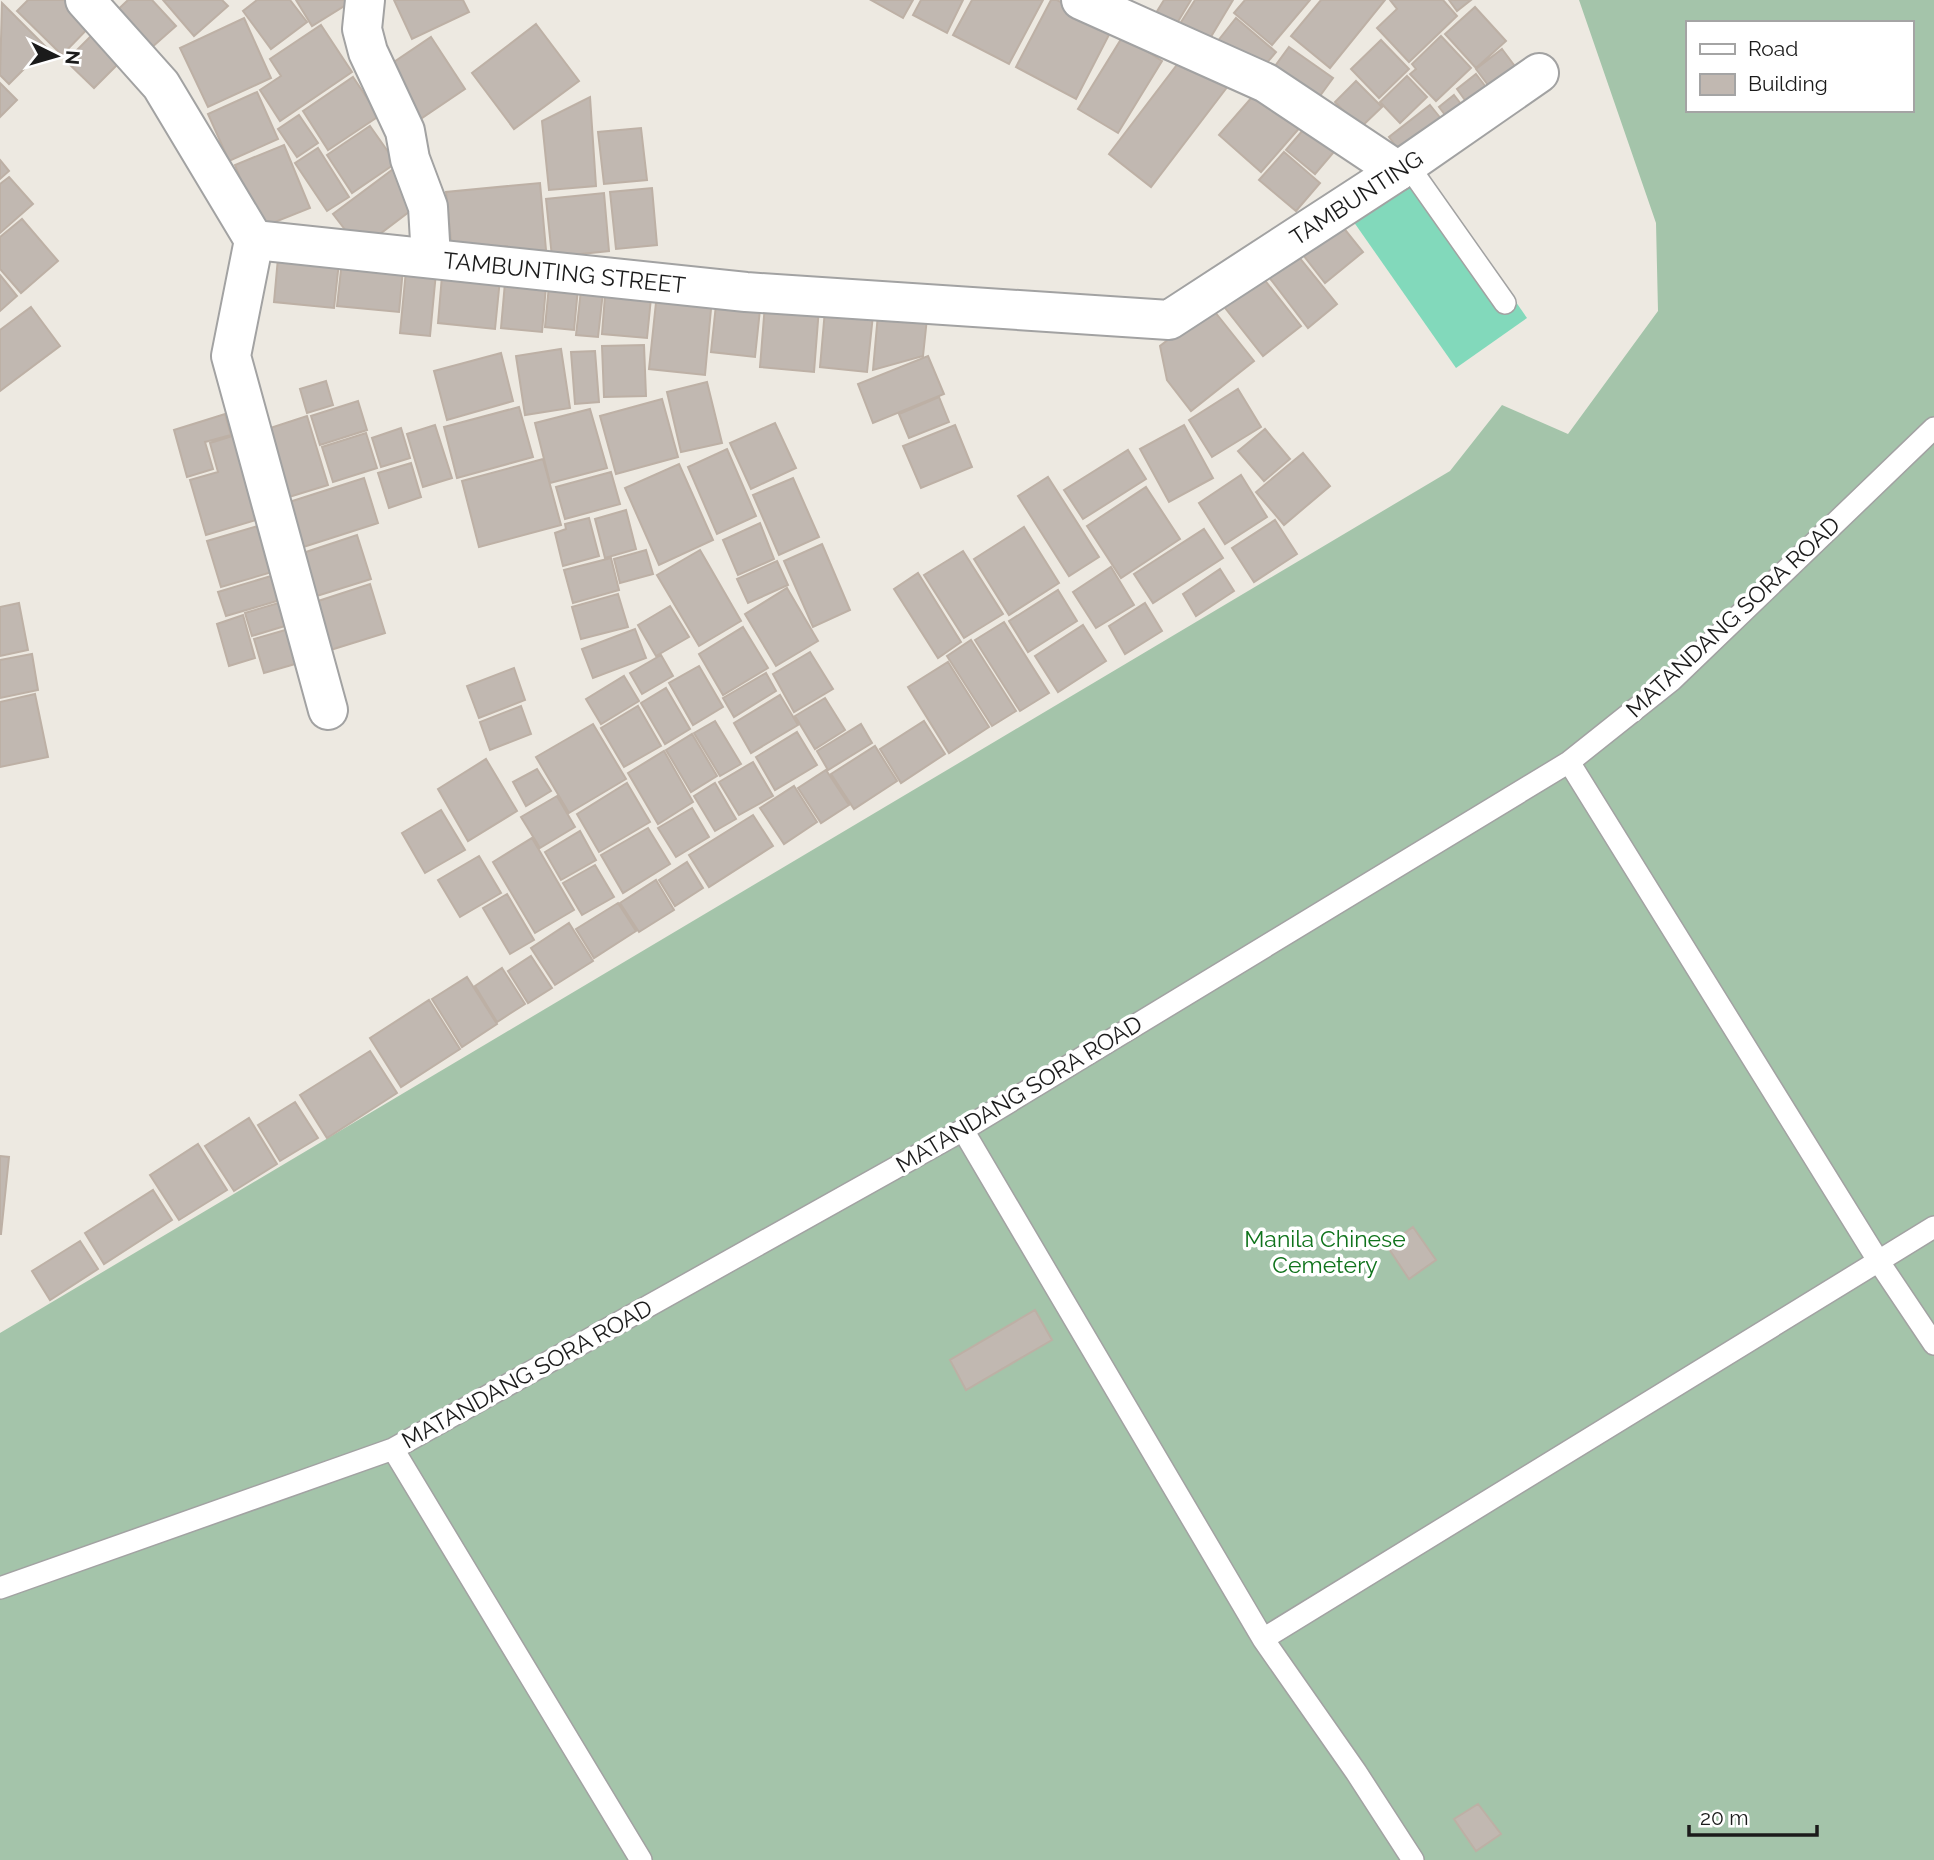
<svg xmlns="http://www.w3.org/2000/svg" width="1934" height="1860" font-family="Raleway,sans-serif">
	<style>
		.cemetery { fill: #a4c4aa; fill-rule: evenodd }
		.pitch { fill: #82d9bb }
		.building { fill: #c1b8b1; stroke: #bdb0a5; stroke-width: 2 }
		.lines { fill: none; stroke-linecap: round; stroke-linejoin: round }
		.lane-casing { stroke: #a2a2a2; stroke-width: 24 }
		.street-casing { stroke: #a2a2a2; stroke-width: 42 }
		.lane { stroke: #fff; stroke-width: 21 }
		.street { stroke: #fff; stroke-width: 38 }
		.labels { text-anchor: middle; stroke-width: 7; stroke-linejoin: round; paint-order: stroke }
		.street-label { font-size: 23px; fill: #1b1b1b; stroke: #fff }
		.park-label { font-size: 23px; fill: #10731c; stroke: #fff }
	</style>
	<rect width="100%" height="100%" fill="#ede9e1"/>
	<path class="cemetery" d="M1579 0H1934V1860H0V1333L1450 471 1502 405 1568 434 1658 311 1656 223ZM1687 23H1911V110H1687Z"/>
	<path class="pitch" d="M1422 167 1527 318 1456 368 1351 218Z"/>
	<path class="building" d="M28 0H82L99 17 62 55 17 11Z
		M128 0H152L176 26 142 56 109 18Z
		M163 0H222L228 6 194 36Z
		M257 0H290L307 22 271 49 243 11Z
		M296 0H354L312 26Z
		M394 0H463L469 12 412 39Z
		M871 0H913L903 18Z
		M921 0H963L947 33 913 15Z
		M972 0H1043L1009 64 953 35Z
		M1051 0H1057L1112 29 1076 99 1016 67Z
		M1164 0H1191L1176 25 1156 13Z
		M1195 0H1233L1206 45 1178 27Z
		M1245 0H1310L1272 45 1234 13Z
		M1321 0H1385L1330 68 1291 36Z
		M1443 0 1457 16 1409 62 1377 28 1397 9 1390 0Z
		M1449 0H1471L1457 11Z
		M2 3 46 47 9 84 0 75Z
		M1475 7 1506 41 1476 68 1445 34Z
		M244 18 271 78 208 107 180 48Z
		M1236 18 1276 52 1256 76 1217 42Z
		M536 24 579 81 514 129 472 73Z
		M102 25 129 53 94 88 66 61Z
		M321 25 352 72 280 121 260 90 281 76 270 59Z
		M1123 36 1162 61 1118 133 1078 109Z
		M1441 36 1471 68 1436 101 1410 74 1416 69 1412 64Z
		M431 37 465 89 419 120 385 68Z
		M1381 40 1409 69 1379 98 1351 69Z
		M1289 47 1333 78 1314 104 1270 73Z
		M1502 49 1523 77 1497 97 1476 69Z
		M1186 53 1228 86 1151 187 1109 154Z
		M1476 74 1495 99 1475 114 1457 89Z
		M1407 76 1427 97 1400 123 1380 102Z
		M353 77 379 116 328 150 303 111Z
		M1356 81 1382 107 1360 128 1335 102Z
		M0 83 17 100 0 117Z
		M1260 88 1302 125 1261 172 1219 135Z
		M257 92 278 139 229 161 208 114Z
		M1454 95 1471 117 1455 128 1439 107Z
		M590 97 596 186 549 190 542 121Z
		M1430 105 1446 125 1404 157 1389 137Z
		M299 115 318 143 297 157 278 129Z
		M1309 123 1338 147 1315 174 1286 150Z
		M370 126 396 163 352 193 327 155Z
		M641 128 647 180 604 184 598 132Z
		M284 145 310 208 260 228 235 165Z
		M318 148 349 197 327 211 295 163Z
		M1284 152 1320 183 1296 211 1259 180Z
		M0 160 9 171 0 179Z
		M396 167 422 202 360 249 333 214Z
		M9 177 33 204 0 233V184Z
		M540 183 546 250 508 253 507 246 452 251 446 192Z
		M652 188 657 245 616 249 610 192Z
		M604 193 609 251 552 257 546 199Z
		M22 219 58 261 21 293 0 269V237Z
		M1338 221 1363 252 1325 283 1300 251Z
		M1290 246 1337 304 1308 328 1262 268Z
		M279 247 340 253 334 308 274 302Z
		M343 252 404 258 399 312 337 306Z
		M407 260 437 262 430 336 400 333Z
		M443 264 501 269 495 329 438 323Z
		M1256 269 1301 326 1263 356 1218 299Z
		M506 271 547 275 542 332 501 328Z
		M0 275 17 296 0 311Z
		M550 275 579 278 574 330 545 327Z
		M582 281 604 283 598 337 576 335Z
		M606 283 652 288 647 338 602 334Z
		M657 293 712 298 705 375 649 369Z
		M717 295 761 300 755 357 711 352Z
		M765 304 819 308 814 372 760 367Z
		M31 307 60 346 0 391V330Z
		M1211 307 1254 361 1191 411 1167 380 1160 346Z
		M825 310 873 315 867 372 820 367Z
		M878 314 927 318 923 356 873 370Z
		M644 345 646 396 604 397 602 346Z
		M561 349 570 408 525 415 516 356Z
		M595 351 599 402 575 404 571 352Z
		M501 353 513 401 447 420 434 371Z
		M928 356 944 394 873 423 858 384Z
		M326 381 333 405 307 413 300 389Z
		M707 382 722 443 681 452 667 392Z
		M1238 389 1261 427 1212 457 1189 420Z
		M939 397 949 422 909 438 899 414Z
		M662 399 678 457 616 474 600 416Z
		M358 401 367 430 320 445 311 416Z
		M519 407 533 457 457 478 444 427Z
		M590 409 607 468 550 483 535 423Z
		M225 414 231 435 205 442 213 469 187 477 174 430Z
		M307 416 328 485 276 501 255 433Z
		M775 423 796 468 751 489 730 443Z
		M435 425 452 478 423 487 407 434Z
		M955 425 972 467 921 488 903 446Z
		M1184 425 1213 478 1169 502 1140 449Z
		M401 428 410 458 381 467 372 438Z
		M1265 429 1290 459 1264 481 1238 451Z
		M245 432 269 516 206 535 190 480 218 472 210 443Z
		M366 433 377 468 333 482 322 447Z
		M727 449 756 516 717 534 688 467Z
		M1128 450 1146 479 1083 519 1064 490Z
		M1303 453 1330 486 1284 525 1256 492Z
		M543 459 561 525 479 547 462 481Z
		M411 463 421 497 389 508 378 473Z
		M679 464 713 540 659 565 625 488Z
		M611 472 620 504 565 519 556 487Z
		M1241 475 1267 517 1225 544 1199 503Z
		M1048 477 1099 557 1069 576 1018 496Z
		M364 478 378 523 291 551 277 506Z
		M793 478 819 537 779 555 753 495Z
		M1146 487 1180 539 1121 578 1087 526Z
		M626 510 636 549 605 558 595 519Z
		M589 518 599 556 563 566 555 533 566 529 565 524Z
		M1275 520 1297 554 1254 582 1232 548Z
		M268 523 282 569 221 587 207 541Z
		M760 523 774 559 738 575 723 540Z
		M1024 527 1059 583 1009 615 974 559Z
		M1204 529 1223 558 1153 603 1134 574Z
		M357 535 371 579 304 600 291 557Z
		M822 544 850 610 813 627 784 561Z
		M646 550 653 574 620 583 614 559Z
		M700 550 741 621 699 646 657 575Z
		M963 551 1003 614 964 638 924 575Z
		M611 558 619 590 573 603 564 570Z
		M777 561 788 585 748 603 737 579Z
		M1111 567 1134 605 1096 628 1073 592Z
		M1220 569 1234 591 1196 616 1183 594Z
		M281 573 287 598 226 616 218 592Z
		M918 573 961 642 938 658 894 589Z
		M370 584 385 633 321 653 306 605Z
		M787 588 818 641 776 666 745 614Z
		M1058 590 1077 621 1028 652 1009 621Z
		M618 594 628 627 581 639 572 607Z
		M292 599 298 622 252 636 245 613Z
		M19 603 28 650 0 656V607Z
		M1145 603 1162 631 1125 654 1109 626Z
		M670 606 689 637 656 656 638 625Z
		M243 615 255 658 229 666 217 624Z
		M1004 622 1049 693 1020 711 975 640Z
		M1083 625 1106 661 1058 692 1035 656Z
		M299 626 309 660 264 673 254 639Z
		M743 627 768 668 723 695 699 654Z
		M635 629 646 658 593 678 582 649Z
		M971 640 1016 711 992 726 947 656Z
		M810 652 833 689 794 712 773 674Z
		M32 654 38 690 0 698V660Z
		M661 655 673 676 642 694 630 673Z
		M948 662 989 727 949 753 908 687Z
		M699 666 723 707 693 725 669 683Z
		M514 668 525 700 479 718 467 686Z
		M766 673 776 691 734 717 723 698Z
		M624 676 639 701 601 724 586 699Z
		M666 688 690 729 665 744 641 703Z
		M35 694 48 757 0 767V702Z
		M780 695 798 725 751 753 734 723Z
		M825 698 845 730 815 749 795 716Z
		M521 706 531 734 490 750 480 722Z
		M638 706 661 746 624 767 601 728Z
		M715 721 741 764 720 776 694 733Z
		M924 721 945 754 901 783 880 749Z
		M593 724 626 779 569 813 536 757Z
		M861 724 872 743 828 770 817 751Z
		M797 732 817 765 775 790 756 757Z
		M692 734 717 776 691 792 666 750Z
		M875 746 897 781 854 809 831 774Z
		M664 751 693 802 658 824 628 773Z
		M486 759 517 811 468 841 438 789Z
		M753 762 773 796 739 815 719 782Z
		M537 769 551 791 526 806 513 782Z
		M826 770 849 805 821 823 798 788Z
		M627 783 650 822 599 852 577 814Z
		M715 783 736 819 715 831 694 796Z
		M794 786 817 822 784 844 760 808Z
		M557 796 575 827 540 848 521 817Z
		M692 808 709 837 676 857 658 828Z
		M441 810 465 850 425 873 402 833Z
		M753 815 773 846 709 887 689 855Z
		M648 828 670 864 623 893 601 855Z
		M580 831 596 860 561 880 545 852Z
		M532 838 574 910 535 933 493 862Z
		M479 856 501 893 460 917 438 880Z
		M687 862 703 888 675 906 659 880Z
		M595 865 614 897 582 915 563 883Z
		M656 880 674 910 639 932 620 903Z
		M507 894 534 940 510 954 483 908Z
		M618 903 636 931 594 958 576 929Z
		M569 923 593 961 555 985 531 948Z
		M531 956 552 988 528 1003 508 971Z
		M502 968 525 1004 497 1022 475 986Z
		M467 977 497 1024 462 1047 432 999Z
		M429 1000 460 1049 401 1087 370 1038Z
		M370 1051 397 1093 327 1138 300 1095Z
		M295 1102 318 1138 280 1161 258 1125Z
		M249 1118 277 1164 234 1191 205 1146Z
		M198 1144 227 1190 179 1220 150 1175Z
		M0 1156 9 1157 1 1234H0Z
		M153 1190 172 1220 104 1264 85 1233Z
		M1413 1227 1436 1260 1409 1279 1387 1246Z
		M80 1241 98 1269 50 1300 32 1271Z
		M1035 1310 1052 1340 966 1390 950 1360Z
		M1478 1804 1501 1834 1476 1851 1454 1819Z"/>
	<g class="lines">
		<defs>
			<path id="lane" d="M1407 164 1505 303
				M1569 762 1879 1262 1934 1344
				M963 1130 1263 1639 1356 1772 1413 1860
				M393 1449 641 1860
				M0 1588 393 1449 963 1130 1569 762 1672 680 1934 428
				M1263 1639 1934 1227"/>
			<g id="street">
				<path id="s1" d="M85 0 161 85 254 240 746 292 1169 320 1398 171 1539 73"/>
				<path d="M365 0 362 29 368 52 405 131 410 159 428 207 431 258"/>
				<path d="M1081 0 1266 83 1398 171"/>
				<path d="M254 240 231 356 328 710"/>
			</g>
		</defs>
		<use href="#lane" class="lane-casing"/>
		<use href="#street" class="street-casing"/>
		<use href="#lane" class="lane"/>
		<use href="#street" class="street"/>
	</g>
	<g class="labels">
		<g class="street-label">
			<text dy="8" stroke="none"><textPath href="#s1" startOffset="1437">TAMBUNTING</textPath></text>
			<text dy="8" stroke="none"><textPath href="#s1" startOffset="607">TAMBUNTING STREET</textPath></text>
			<text transform="translate(1733 617) rotate(-43)" y="8">MATANDANG SORA ROAD</text>
			<text transform="translate(1019 1094) rotate(-31)" y="8">MATANDANG SORA ROAD</text>
			<text transform="translate(527 1374) rotate(-29)" y="8">MATANDANG SORA ROAD</text>
		</g>
		<g class="park-label">
			<text x="1325" y="1247">Manila Chinese<tspan x="1325" dy="26">Cemetery</tspan></text>
		</g>
	</g>
	<rect x="1686" y="21" width="228" height="91" fill="#ffffff" stroke="#a4a4a4" stroke-width="2"/>
	<rect x="1700" y="44" width="35" height="10" fill="#ffffff" stroke="#a4a4a4" stroke-width="2"/>
	<text x="1748" y="56" font-size="21" fill="#1b1b1b">Road</text>
	<rect x="1700" y="74" width="35" height="21" fill="#c1b8b1" stroke="#a4a4a4" stroke-width="2"/>
	<text x="1748" y="91" font-size="21" fill="#1b1b1b">Building</text>
	<g transform="translate(56 56) rotate(95)" stroke="#ffffff" stroke-width="5" paint-order="stroke">
	<path d="M0-5L12 26L0 18L-12 26Z" fill="#1b1b1b"/>
	<text y="-10" font-size="19" font-weight="bold" text-anchor="middle" fill="#1b1b1b">N</text>
	</g>
	<path d="M1689 1825v10h128v-10" fill="none" stroke="#1b1b1b" stroke-width="3.5"/>
	<text x="1700" y="1825" font-size="21" fill="#1b1b1b" stroke="#ffffff" stroke-width="5" paint-order="stroke">20 m</text>
</svg>
